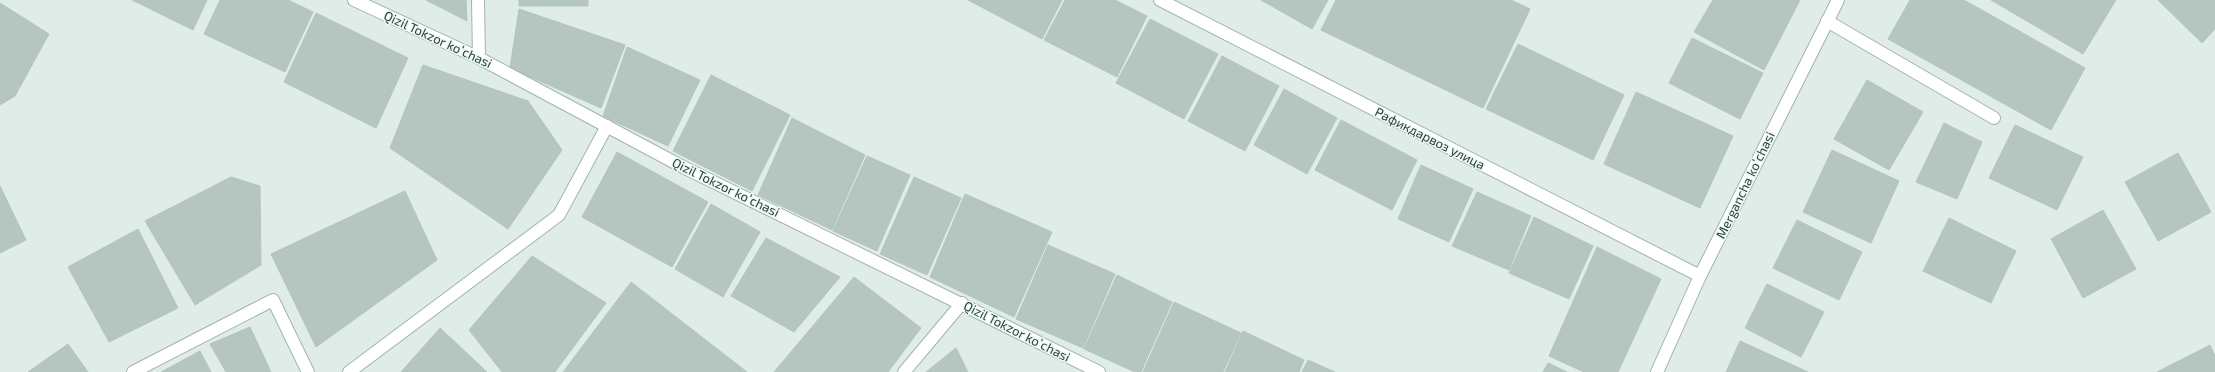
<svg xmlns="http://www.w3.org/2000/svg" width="2215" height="372" font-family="'Exo 2',sans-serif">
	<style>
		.building { fill: #b5c6c1; stroke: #b2c5c0 }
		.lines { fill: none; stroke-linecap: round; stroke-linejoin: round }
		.service-casing { stroke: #a2b4b0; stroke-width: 14 }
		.minor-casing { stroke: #a2b4b0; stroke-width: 14 }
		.service { stroke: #fff; stroke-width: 12 }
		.minor { stroke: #fff; stroke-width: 12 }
		.labels { text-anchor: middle; stroke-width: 3; stroke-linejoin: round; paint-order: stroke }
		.street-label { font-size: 13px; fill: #1f3d39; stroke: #f0f8f5 }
	</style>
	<rect width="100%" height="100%" fill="#dfece8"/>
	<path class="building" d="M132 0H207L193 30Z
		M220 0H288L313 12 285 72 204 34Z
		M426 0H466L467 21Z
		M519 0H588V6H519Z
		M968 0H1062L1042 39Z
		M1065 0H1115L1147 16 1117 77 1044 40Z
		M1261 0H1328L1312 29Z
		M1336 0H1511L1530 9 1483 108 1321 30Z
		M1713 0H1800L1764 70 1694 32Z
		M1910 0H1964L2085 68 2051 130 1888 39Z
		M1991 0H2116L2083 54Z
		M2158 0H2215V29L2202 43Z
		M0 3 49 34 15 96 0 105Z
		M519 9 625 45 601 108 510 68Z
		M316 13 408 58 376 128 284 82Z
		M1150 19 1218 54 1184 119 1116 83Z
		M1692 38 1763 73 1740 119 1669 83Z
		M1518 44 1624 95 1593 160 1486 109Z
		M627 47 700 80 668 146 603 116Z
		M1222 56 1279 86 1245 151 1188 121Z
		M423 65 528 101 562 150 508 229 390 148Z
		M711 75 790 115 752 191 673 151Z
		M1867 80 1923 112 1889 170 1834 139Z
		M1284 89 1337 118 1307 174 1254 145Z
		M1636 92 1733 136 1700 208 1604 164Z
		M792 118 865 155 832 230 758 195Z
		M1341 120 1417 160 1392 210 1315 170Z
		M1944 123 1982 142 1957 199 1916 182Z
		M2015 125 2083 157 2057 210 1989 178Z
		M1832 150 1899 181 1871 243 1803 212Z
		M617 152 708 202 672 267 582 217Z
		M2178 153 2211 212 2158 241 2125 182Z
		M867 156 910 175 877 251 833 231Z
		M1421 165 1473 189 1449 242 1398 219Z
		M231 177 260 186 261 265 195 305 145 221Z
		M914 177 961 198 927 275 880 254Z
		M0 186 26 240 0 253Z
		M405 191 437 260 316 347 271 254Z
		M1477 192 1531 216 1509 270 1452 246Z
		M965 194 1052 232 1014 317 930 277Z
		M711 204 760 232 723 297 675 269Z
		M2103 210 2136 269 2083 298 2051 239Z
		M1534 217 1593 246 1569 299 1509 273Z
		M1949 218 2016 251 1991 303 1923 271Z
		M1797 220 1862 252 1839 300 1773 268Z
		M138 229 178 308 109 342 68 267Z
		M766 238 840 277 794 332 731 296Z
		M1048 245 1115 274 1083 348 1016 319Z
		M1597 247 1661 279 1618 372H1584L1549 356Z
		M532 256 606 303 555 372H502L469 330Z
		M1117 275 1172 302 1141 372H1135L1084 349Z
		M854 277 921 328 888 372H774Z
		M631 282 747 372H563Z
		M1767 284 1824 312 1801 357 1745 328Z
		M1174 302 1241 333 1223 372H1143Z
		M250 327 271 372H226L210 344Z
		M440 328 487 372H401Z
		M1243 331 1304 360 1299 372H1225Z
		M1740 341 1808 372H1726Z
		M68 344 88 372H28Z
		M2210 345 2215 356V372H2157Z
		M956 348 968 372H926Z
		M200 351 211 372H161Z
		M1308 360 1335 372H1302Z
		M1548 363 1567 372H1543Z"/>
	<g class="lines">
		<defs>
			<path id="service" d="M1827 21 1994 118
				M133 372 273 300 308 372
				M349 372 559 215 607 126"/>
			<path id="minor" d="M354 0 479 58 683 167 1099 372
				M478 0 479 58
				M1160 0 1700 276
				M904 372 962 303
				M1657 372 1700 276 1838 0"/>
		</defs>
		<use href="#service" class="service-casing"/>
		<use href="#minor" class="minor-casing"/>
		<use href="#service" class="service"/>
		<use href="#minor" class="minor"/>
	</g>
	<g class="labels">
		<g class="street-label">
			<text transform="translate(438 39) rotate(25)" y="5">Qizil Tokzor koʻchasi</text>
			<text transform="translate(1430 138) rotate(27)" y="5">Рафикдарвоз улица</text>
			<text transform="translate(1745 185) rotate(-64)" y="5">Mergancha koʻchasi</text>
			<text transform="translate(726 187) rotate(26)" y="5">Qizil Tokzor koʻchasi</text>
			<text transform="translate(1017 331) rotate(27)" y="5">Qizil Tokzor koʻchasi</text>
		</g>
	</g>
</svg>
